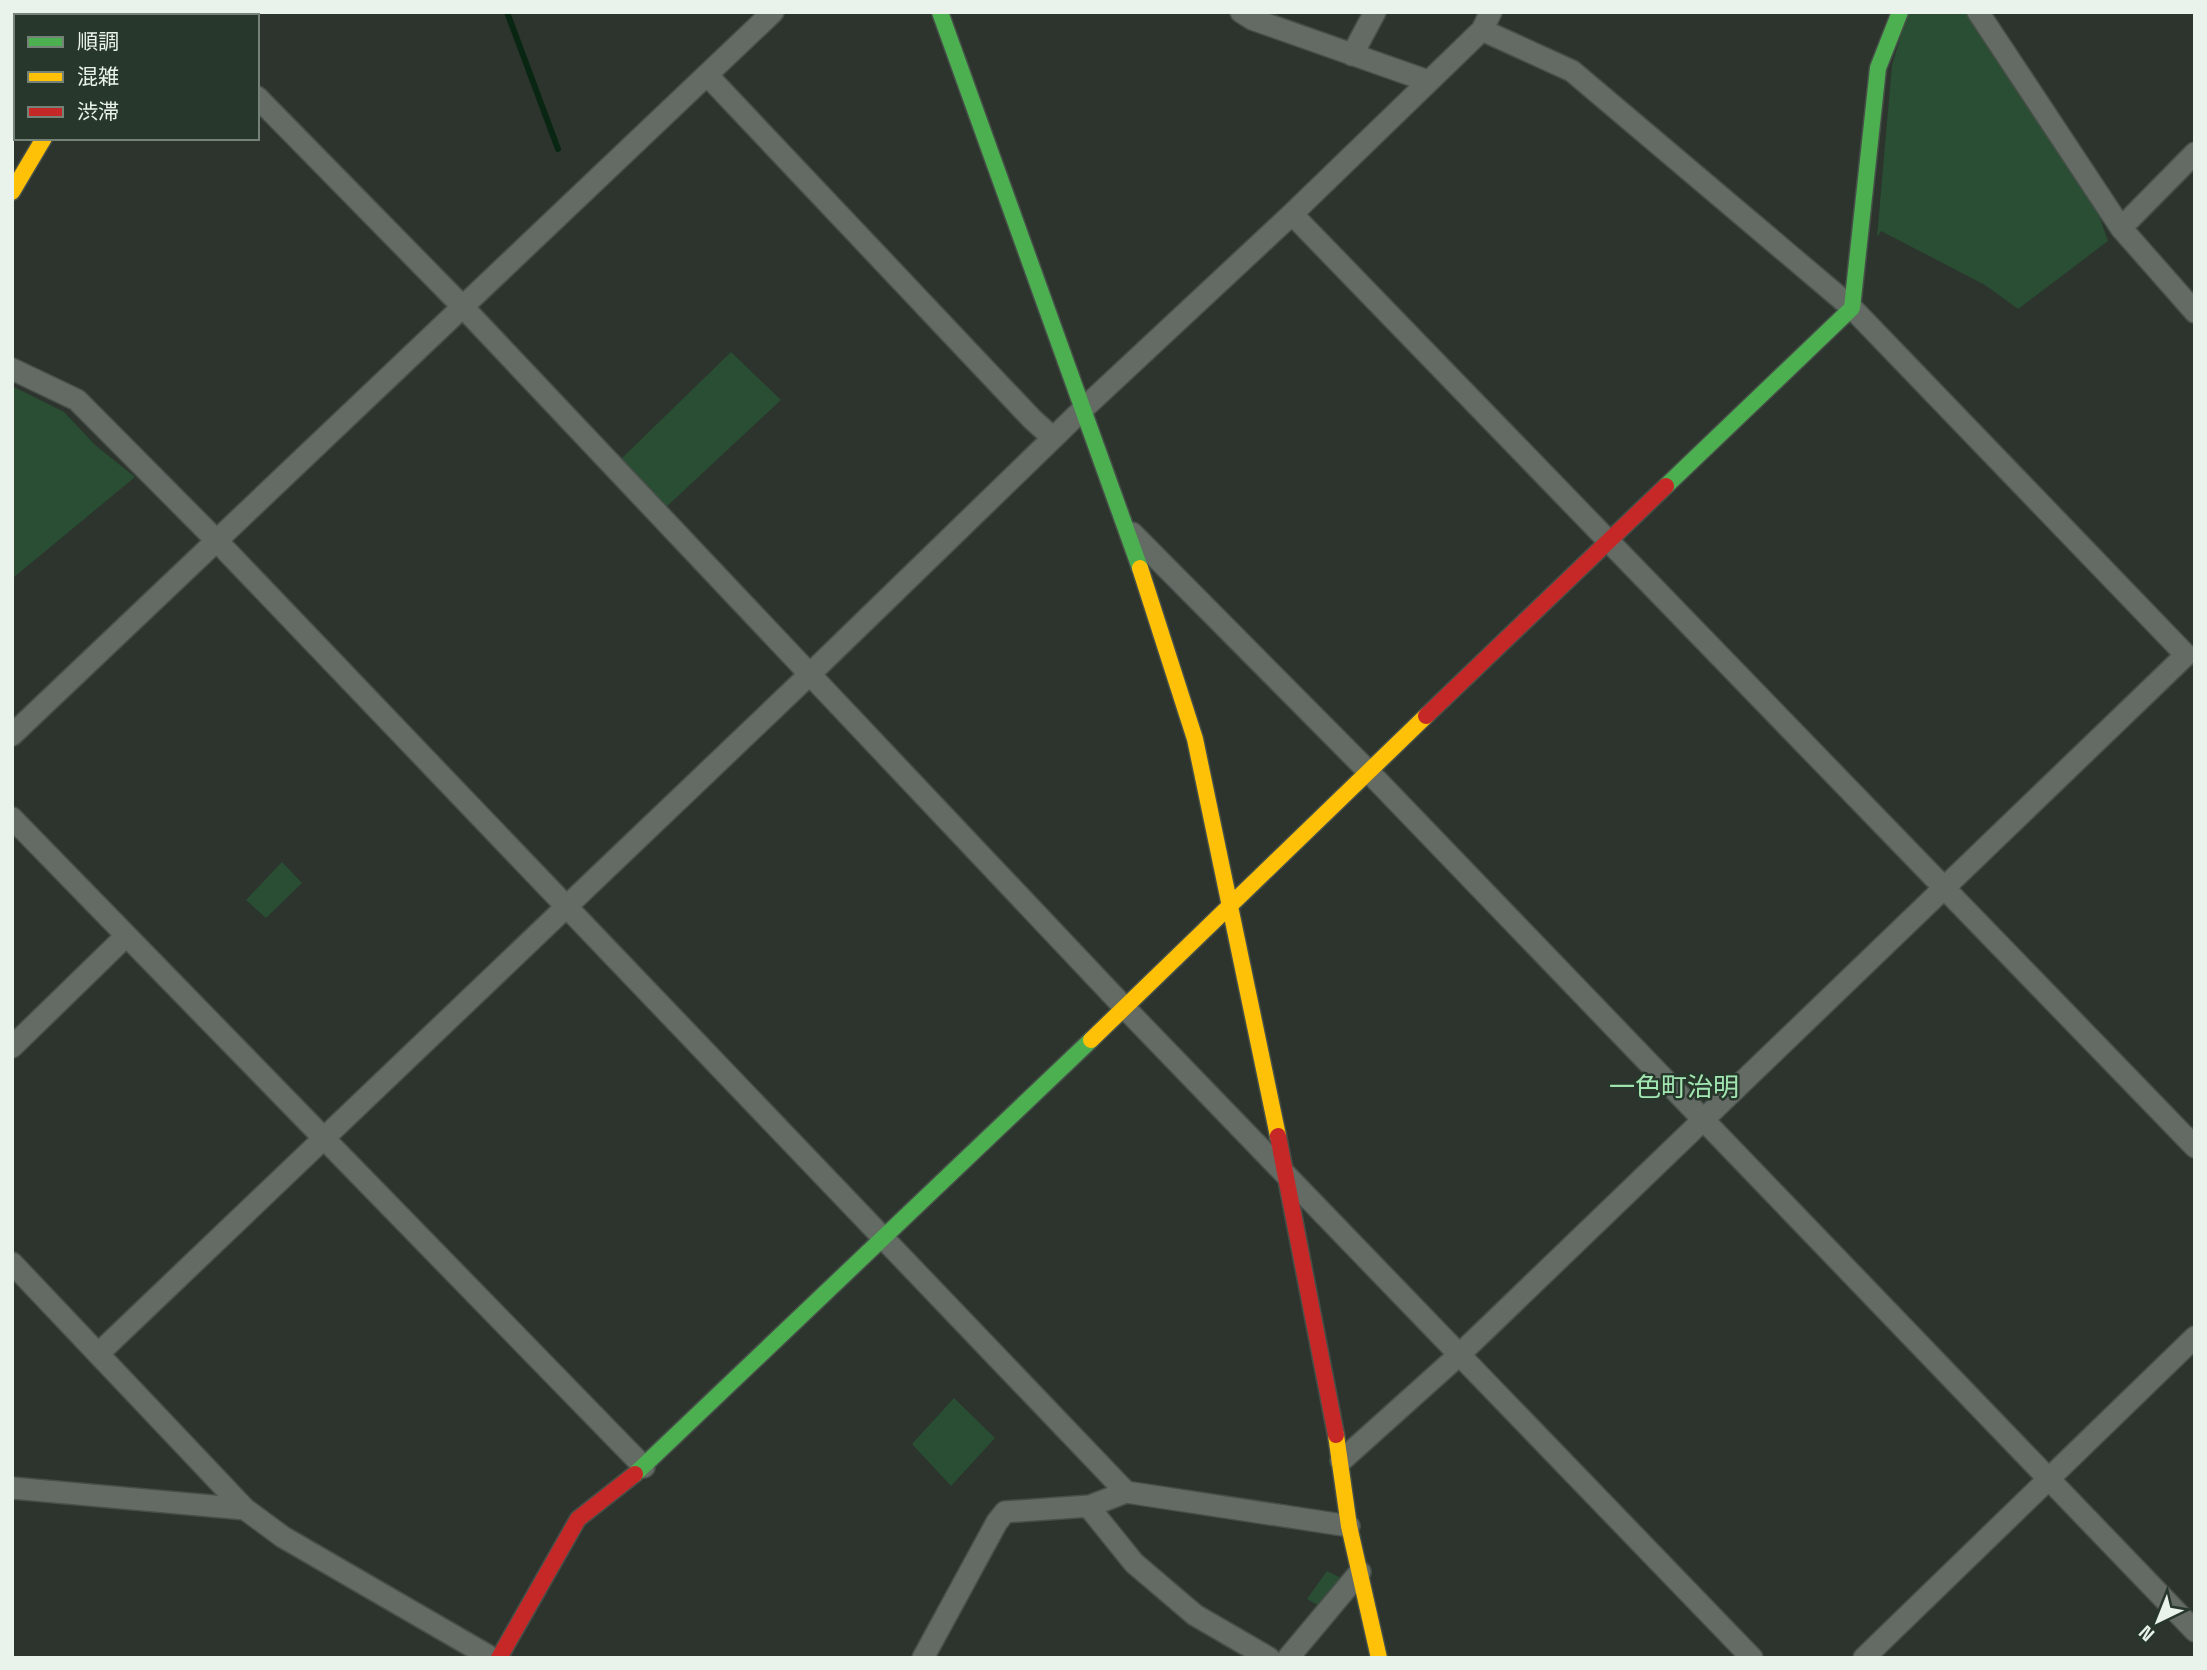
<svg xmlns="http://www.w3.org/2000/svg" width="2207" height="1670" font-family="'Space Grotesk','Noto Sans JP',sans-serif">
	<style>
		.green { fill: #294e33 }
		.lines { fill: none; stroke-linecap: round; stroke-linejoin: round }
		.stream { stroke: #082612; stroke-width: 6 }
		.building { fill: #3b4a3f; stroke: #5f6660; stroke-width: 2 }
		.street-casing { stroke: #474f49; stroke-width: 24 }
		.fast-casing { stroke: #474f49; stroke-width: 19 }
		.slow-casing { stroke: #474f49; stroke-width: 19 }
		.jam-casing { stroke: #474f49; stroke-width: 19 }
		.street { stroke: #646b65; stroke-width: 21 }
		.fast { stroke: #4caf50; stroke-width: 16 }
		.slow { stroke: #ffc107; stroke-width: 16 }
		.jam { stroke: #c62828; stroke-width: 16 }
		.labels { text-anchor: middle; stroke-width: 5; stroke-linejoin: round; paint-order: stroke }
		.quarter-label { font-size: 26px; fill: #a2e7b2; stroke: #28372b }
	</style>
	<rect width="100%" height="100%" fill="#2c342d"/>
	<path class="green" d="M1908 12H1970L2059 154 2093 198 2108 241 2018 309 1985 285 1881 231 1877 237 1892 65Z
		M731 352 781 400 664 509 620 460Z
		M12 386 64 412 95 445 135 477 13 578Z
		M282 862 302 883 266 918 246 900Z
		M954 1398 995 1438 951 1486 912 1444Z
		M1327 1571 1341 1578 1319 1606 1307 1599Z"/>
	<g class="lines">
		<path class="stream" d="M507 12 558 149"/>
	</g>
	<path class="building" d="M12 39 16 42V115L12 111Z"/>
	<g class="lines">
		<defs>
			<path id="street" d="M1241 12 1252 19 1428 81
				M1978 12 2121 228 2195 312
				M1352 55 1375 12
				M708 76 1032 419 1053 438
				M257 97 462 306 1125 1008 1752 1658
				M1292 214 2195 1147
				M2121 228 2195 153
				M12 369 77 400 217 541 1126 1492
				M1132 533 1368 771 2195 1631
				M12 735 773 12
				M12 818 644 1467
				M12 1047 126 936
				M12 1263 245 1509 283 1537 492 1658
				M98 1354 809 675 1082 410 1292 214 1482 30 1491 12
				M1341 1461 1459 1355 2186 655 1852 308 1572 71 1482 30
				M12 1488 245 1509
				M1088 1506 1134 1563 1195 1615 1269 1658
				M923 1658 997 1522 1005 1512 1090 1506 1126 1492 1349 1526
				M1288 1658 1360 1572
				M1864 1658 2195 1337"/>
			<path id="fast" d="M940 12 1140 568
				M115 16 117 12
				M1666 486 1852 308 1878 68 1900 12
				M635 1474 1091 1040"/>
			<path id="slow" d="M12 192 44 138
				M1140 568 1195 739 1278 1136
				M1091 1040 1426 716
				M1336 1435 1349 1526 1379 1658"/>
			<path id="jam" d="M1426 716 1666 486
				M1278 1136 1336 1435
				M499 1658 578 1519 635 1474"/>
		</defs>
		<use href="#street" class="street-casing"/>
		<use href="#fast" class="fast-casing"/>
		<use href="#slow" class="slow-casing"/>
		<use href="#jam" class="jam-casing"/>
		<use href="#street" class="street"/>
		<use href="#fast" class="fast"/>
		<use href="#slow" class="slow"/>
		<use href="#jam" class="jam"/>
	</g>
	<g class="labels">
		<g class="quarter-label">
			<text x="1674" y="1096">一色町治明</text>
		</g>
	</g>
	<rect width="2207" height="1670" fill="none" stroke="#e9f3eb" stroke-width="28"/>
	<rect x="14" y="14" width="245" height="126" fill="#28372b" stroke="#758278" stroke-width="2"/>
	<rect x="28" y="37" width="35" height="10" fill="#4caf50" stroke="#758278" stroke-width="2"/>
	<text x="77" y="49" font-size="21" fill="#e9f3eb">順調</text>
	<rect x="28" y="72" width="35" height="10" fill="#ffc107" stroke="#758278" stroke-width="2"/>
	<text x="77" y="84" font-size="21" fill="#e9f3eb">混雑</text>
	<rect x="28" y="107" width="35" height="10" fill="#c62828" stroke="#758278" stroke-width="2"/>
	<text x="77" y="119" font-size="21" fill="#e9f3eb">渋滞</text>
	<g transform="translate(2158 1621) rotate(223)" stroke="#28372b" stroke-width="5" paint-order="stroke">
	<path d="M0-5L12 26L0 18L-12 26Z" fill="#e9f3eb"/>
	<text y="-10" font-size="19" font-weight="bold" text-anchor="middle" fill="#e9f3eb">N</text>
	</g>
</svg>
